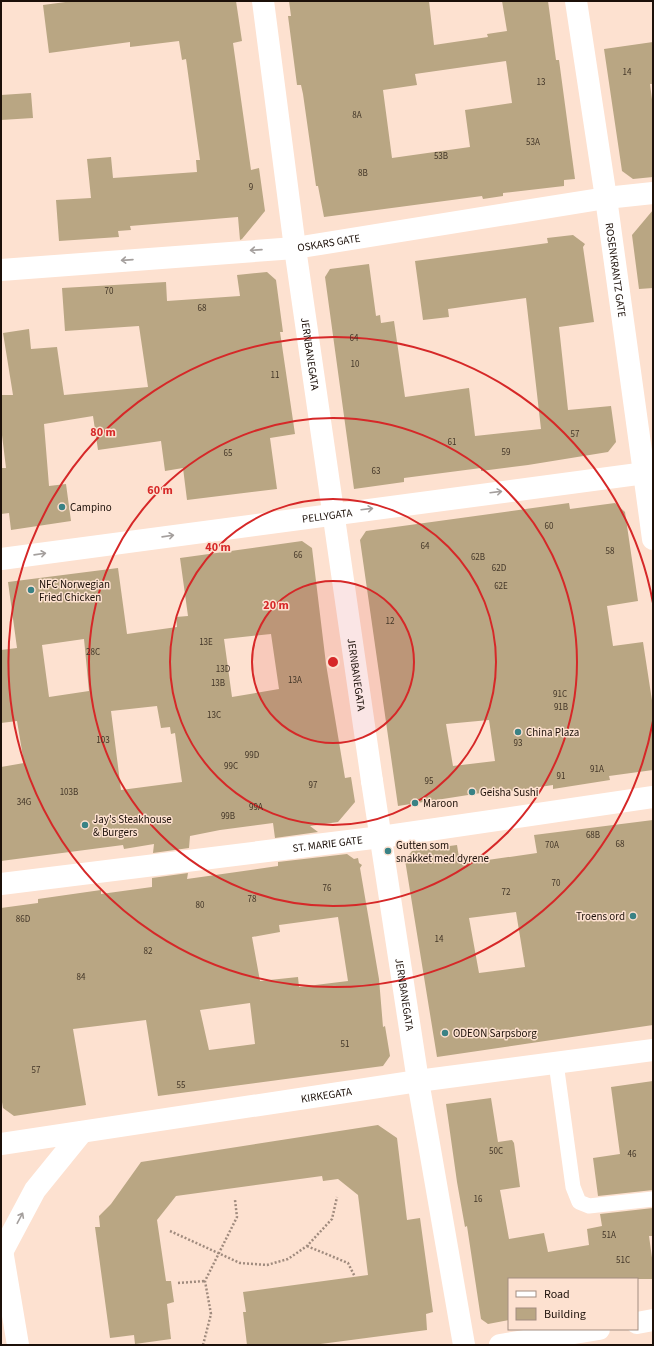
<svg xmlns="http://www.w3.org/2000/svg" width="654" height="1346" font-family="'Source Sans 3',sans-serif">
	<style>
		.building { fill: #b9a683; fill-rule: evenodd }
		.lines { fill: none; stroke-linecap: round; stroke-linejoin: round }
		.path { stroke: #a08b7e; stroke-width: 2.5; stroke-dasharray: 2 2; stroke-linecap: butt }
		.service { stroke: #fff; stroke-width: 15 }
		.pedestrian { stroke: #fff; stroke-width: 22 }
		.minor { stroke: #fff; stroke-width: 22 }
		.tertiary { stroke: #fff; stroke-width: 22 }
		.oneway { stroke: #a49f9d }
		.ring { fill: none; stroke: #d62828; stroke-width: 2 }
		.poi-dot { fill: #3a8285; stroke: #fde1d0; stroke-width: 1.5 }
		.labels { text-anchor: middle; stroke-width: 3; stroke-linejoin: round; paint-order: stroke }
		.number-label { font-size: 9px; fill: #433628 }
		.street-label { font-size: 11px; fill: #1c1009; stroke: #fde1d0 }
		.poi-label { font-size: 11px; fill: #1c1009; stroke: #fde1d0; text-anchor: start }
		.centre { fill: #d62828; stroke: #fde1d0; stroke-width: 2 }
		.ring-label { font-size: 12px; text-anchor: middle; font-weight: bold; fill: #d62828; stroke: #fde1d0; stroke-width: 3; stroke-linejoin: round; paint-order: stroke }
	</style>
	<rect width="100%" height="100%" fill="#fde1d0"/>
	<path class="building" d="M73 1H236L242 41 233 43 251 170 259 168 265 211 242 239 240 240 238 217 130 226 131 230 118 231 119 237 59 241 56 200 91 198 87 159 111 157 113 178 197 172 196 160H200L186 59 182 60 179 41 130 47V42L49 53 43 5Z
		M289 1H429L434 45 488 37 487 34 507 31 502 1H548L556 60H559L575 179 564 180V186L503 193V196L483 199 482 196 324 217 318 186H316L303 94 301 85H297L288 16H291ZM506 61 512 103 465 110 470 147 392 158 383 90 417 85 415 74Z
		M653 42V84H650L653 107V177L633 179 622 171 604 49Z
		M31 93 33 118 1 120V95Z
		M653 210V288L639 289 632 235Z
		M573 235 585 244 583 247 594 322 559 327 568 410 611 406 616 442 608 452 528 465 481 471V468L404 478V482L354 489 325 277 330 269 369 264 376 316 380 315 381 323 394 321 405 397 469 388 475 436 541 429 526 298 448 309 449 317 423 320 415 261 548 243 547 238Z
		M267 272 276 280 283 332H280L295 434 270 438 277 489 187 500 183 468 165 471 161 441 98 450 93 416 44 424 49 486 66 484 71 521 11 530 9 513 1 514V468H6L1 427V395H13L3 333 29 329 31 349 57 347 64 395 148 387 139 326 65 331 62 288 166 282 167 301 240 296 237 275Z
		M569 503 570 509 615 503 625 512 638 601 607 606 613 646 643 642 653 707V770L609 776 610 780 553 789V785L500 793V790L398 806 360 540 366 531ZM489 720 495 761 453 766 446 724Z
		M302 541 312 548 326 664 345 778 351 777 355 802 338 822 310 826 318 832 275 838 273 823 220 830 190 836 189 848 153 853 154 844 124 849 123 845 1 861V767L24 763 17 721 1 723V650L17 648 8 582 118 568 127 634 177 627 176 617 188 616 180 558ZM271 634 279 689 232 697 224 639ZM84 639 89 691 49 697 42 645ZM157 706 161 728 170 727 171 734 175 733 182 782 121 790 111 711Z
		M653 820V1025L437 1057 405 860 412 851 457 845 460 864 537 853 534 835ZM516 912 525 967 479 973 469 918Z
		M347 854 354 859 358 858 359 863 362 865 360 868 379 979 383 1027 385 1026 390 1056 383 1066 158 1096 146 1020 73 1029 86 1105 14 1116 3 1108 1 1096V908L38 903V899L101 890V894L152 887V878L188 873 187 879 278 866V862ZM338 917 348 981 299 987 298 977 260 981 252 937 280 932 279 925ZM250 1003 255 1044 209 1050 200 1010Z
		M653 1081V1190L598 1196 593 1158 620 1154 611 1087Z
		M491 1098 498 1142 512 1140 514 1143 520 1187 500 1190 509 1239 544 1233 548 1252 589 1245 587 1229 602 1226 600 1214 653 1208V1236H649L653 1265V1279H509V1320L488 1324 481 1319 467 1226 465 1227 457 1182 446 1104Z
		M378 1125 397 1138 407 1220 420 1218 433 1312 426 1314 427 1330 313 1345H247L243 1312H246L243 1292 368 1275 358 1195 338 1179 323 1181 322 1176 176 1196 157 1220 166 1281H171L174 1302 167 1304 171 1339 135 1344 134 1335 110 1338 95 1227H100L99 1216 111 1204 141 1162Z"/>
	<g class="lines">
		<path class="path" d="M170 1231 240 1263 267 1265 288 1259 307 1246 332 1219 337 1197
			M307 1246 348 1263 355 1277
			M178 1283 205 1281
			M203 1345 211 1314 205 1281 237 1217 235 1200"/>
		<path class="service" d="M556 1063 573 1187 579 1202 589 1206 653 1199"/>
		<g class="pedestrian">
			<path id="s1" d="M372 781 418 1081"/>
			<path id="s2" d="M1 884 381 837 653 797"/>
		</g>
		<g class="minor">
			<path id="s3" d="M263 1 295 248 372 781"/>
			<path id="s4" d="M1 270 295 248 606 198 653 193"/>
			<path d="M644 473 653 539"/>
			<path id="s5" d="M1 559 653 472"/>
			<path d="M418 1081 464 1345"/>
			<path d="M637 1323 653 1320"/>
			<path d="M500 1345 599 1329"/>
		</g>
		<g class="tertiary">
			<path id="s6" d="M576 1 606 198 644 473"/>
			<path id="s7" d="M1 1144 418 1081 653 1050"/>
			<path d="M1 1244 18 1345"/>
			<path d="M2 1252 35 1190 82 1132"/>
		</g>
	</g>
	<defs><path id="oneway-shaft" d="M-6 0H5M1.5-3L5.5 0L1.5 3" fill="none" stroke-width="1.6" stroke-linecap="round" stroke-linejoin="round"/></defs>
	<g class="oneway">
		<use href="#oneway-shaft" transform="translate(256 250) rotate(176)"/>
		<use href="#oneway-shaft" transform="translate(127 260) rotate(176)"/>
		<use href="#oneway-shaft" transform="translate(496 492) rotate(-7)"/>
		<use href="#oneway-shaft" transform="translate(367 509) rotate(-7)"/>
		<use href="#oneway-shaft" transform="translate(168 536) rotate(-8)"/>
		<use href="#oneway-shaft" transform="translate(40 554) rotate(-8)"/>
		<use href="#oneway-shaft" transform="translate(20 1218) rotate(-62)"/>
	</g>
	<circle cx="333" cy="662" r="81" fill="#d62828" fill-opacity=".12"/>
	<g class="ring">
		<circle cx="333" cy="662" r="81"/>
		<circle cx="333" cy="662" r="163"/>
		<circle cx="333" cy="662" r="244"/>
		<path d="M653 721A325 325 0 1 1 653 603"/>
	</g>
	<g class="poi-dot">
		<circle cx="62" cy="507" r="4"/>
		<circle cx="31" cy="590" r="4"/>
		<circle cx="518" cy="732" r="4"/>
		<circle cx="472" cy="792" r="4"/>
		<circle cx="415" cy="803" r="4"/>
		<circle cx="85" cy="825" r="4"/>
		<circle cx="388" cy="851" r="4"/>
		<circle cx="633" cy="916" r="4"/>
		<circle cx="445" cy="1033" r="4"/>
	</g>
	<g class="labels">
		<g class="number-label">
			<text x="627" y="75">14</text>
			<text x="541" y="85">13</text>
			<text x="357" y="118">8A</text>
			<text x="533" y="145">53A</text>
			<text x="441" y="159">53B</text>
			<text x="363" y="176">8B</text>
			<text x="251" y="190">9</text>
			<text x="109" y="294">70</text>
			<text x="202" y="311">68</text>
			<text x="354" y="341">64</text>
			<text x="355" y="367">10</text>
			<text x="275" y="378">11</text>
			<text x="575" y="437">57</text>
			<text x="452" y="445">61</text>
			<text x="506" y="455">59</text>
			<text x="228" y="456">65</text>
			<text x="376" y="474">63</text>
			<text x="549" y="529">60</text>
			<text x="425" y="549">64</text>
			<text x="610" y="554">58</text>
			<text x="298" y="558">66</text>
			<text x="478" y="560">62B</text>
			<text x="499" y="571">62D</text>
			<text x="501" y="589">62E</text>
			<text x="390" y="624">12</text>
			<text x="206" y="645">13E</text>
			<text x="93" y="655">28C</text>
			<text x="223" y="672">13D</text>
			<text x="295" y="683">13A</text>
			<text x="218" y="686">13B</text>
			<text x="560" y="697">91C</text>
			<text x="561" y="710">91B</text>
			<text x="214" y="718">13C</text>
			<text x="103" y="743">103</text>
			<text x="518" y="746">93</text>
			<text x="252" y="758">99D</text>
			<text x="231" y="769">99C</text>
			<text x="597" y="772">91A</text>
			<text x="561" y="779">91</text>
			<text x="429" y="784">95</text>
			<text x="313" y="788">97</text>
			<text x="69" y="795">103B</text>
			<text x="24" y="805">34G</text>
			<text x="256" y="810">99A</text>
			<text x="228" y="819">99B</text>
			<text x="593" y="838">68B</text>
			<text x="620" y="847">68</text>
			<text x="552" y="848">70A</text>
			<text x="556" y="886">70</text>
			<text x="327" y="891">76</text>
			<text x="506" y="895">72</text>
			<text x="252" y="902">78</text>
			<text x="200" y="908">80</text>
			<text x="23" y="922">86D</text>
			<text x="439" y="942">14</text>
			<text x="148" y="954">82</text>
			<text x="81" y="980">84</text>
			<text x="345" y="1047">51</text>
			<text x="36" y="1073">57</text>
			<text x="181" y="1088">55</text>
			<text x="496" y="1154">50C</text>
			<text x="632" y="1157">46</text>
			<text x="478" y="1202">16</text>
			<text x="609" y="1238">51A</text>
			<text x="623" y="1263">51C</text>
		</g>
		<g class="street-label">
			<text dy="4" stroke="none"><textPath href="#s4" startOffset="329">OSKARS GATE</textPath></text>
			<text dy="4" stroke="none"><textPath href="#s6" startOffset="272">ROSENKRANTZ GATE</textPath></text>
			<text dy="4" stroke="none"><textPath href="#s3" startOffset="356">JERNBANEGATA</textPath></text>
			<text dy="4" stroke="none"><textPath href="#s5" startOffset="329">PELLYGATA</textPath></text>
			<text dy="4" stroke="none"><textPath href="#s3" startOffset="680">JERNBANEGATA</textPath></text>
			<text dy="4" stroke="none"><textPath href="#s2" startOffset="329">ST. MARIE GATE</textPath></text>
			<text dy="4" stroke="none"><textPath href="#s1" startOffset="216">JERNBANEGATA</textPath></text>
			<text dy="4" stroke="none"><textPath href="#s7" startOffset="329">KIRKEGATA</textPath></text>
		</g>
		<g class="poi-label">
			<text x="70" y="511">Campino</text>
			<text x="39" y="588">NFC Norwegian<tspan x="39" dy="13">Fried Chicken</tspan></text>
			<text x="526" y="736">China Plaza</text>
			<text x="480" y="796">Geisha Sushi</text>
			<text x="423" y="807">Maroon</text>
			<text x="93" y="823">Jay's Steakhouse<tspan x="93" dy="13">&amp; Burgers</tspan></text>
			<text x="396" y="849">Gutten som<tspan x="396" dy="13">snakket med dyrene</tspan></text>
			<text x="625" y="920" text-anchor="end">Troens ord</text>
			<text x="453" y="1037">ODEON Sarpsborg</text>
		</g>
	</g>
	<circle cx="333" cy="662" r="6" class="centre"/>
	<g class="ring-label">
		<text x="103" y="436">80 m</text>
		<text x="160" y="494">60 m</text>
		<text x="218" y="551">40 m</text>
		<text x="276" y="609">20 m</text>
	</g>
	<rect width="654" height="1346" fill="none" stroke="#1c1009" stroke-width="4"/>
	<rect x="508" y="1278" width="130" height="52" fill="#fde1d0" stroke="#a38d80"/>
	<rect x="516" y="1291" width="20" height="6" fill="#ffffff" stroke="#a38d80"/>
	<text x="544" y="1298" font-size="12" fill="#1c1009">Road</text>
	<rect x="516" y="1308" width="20" height="12" fill="#b9a683" stroke="#a38d80"/>
	<text x="544" y="1318" font-size="12" fill="#1c1009">Building</text>
</svg>
